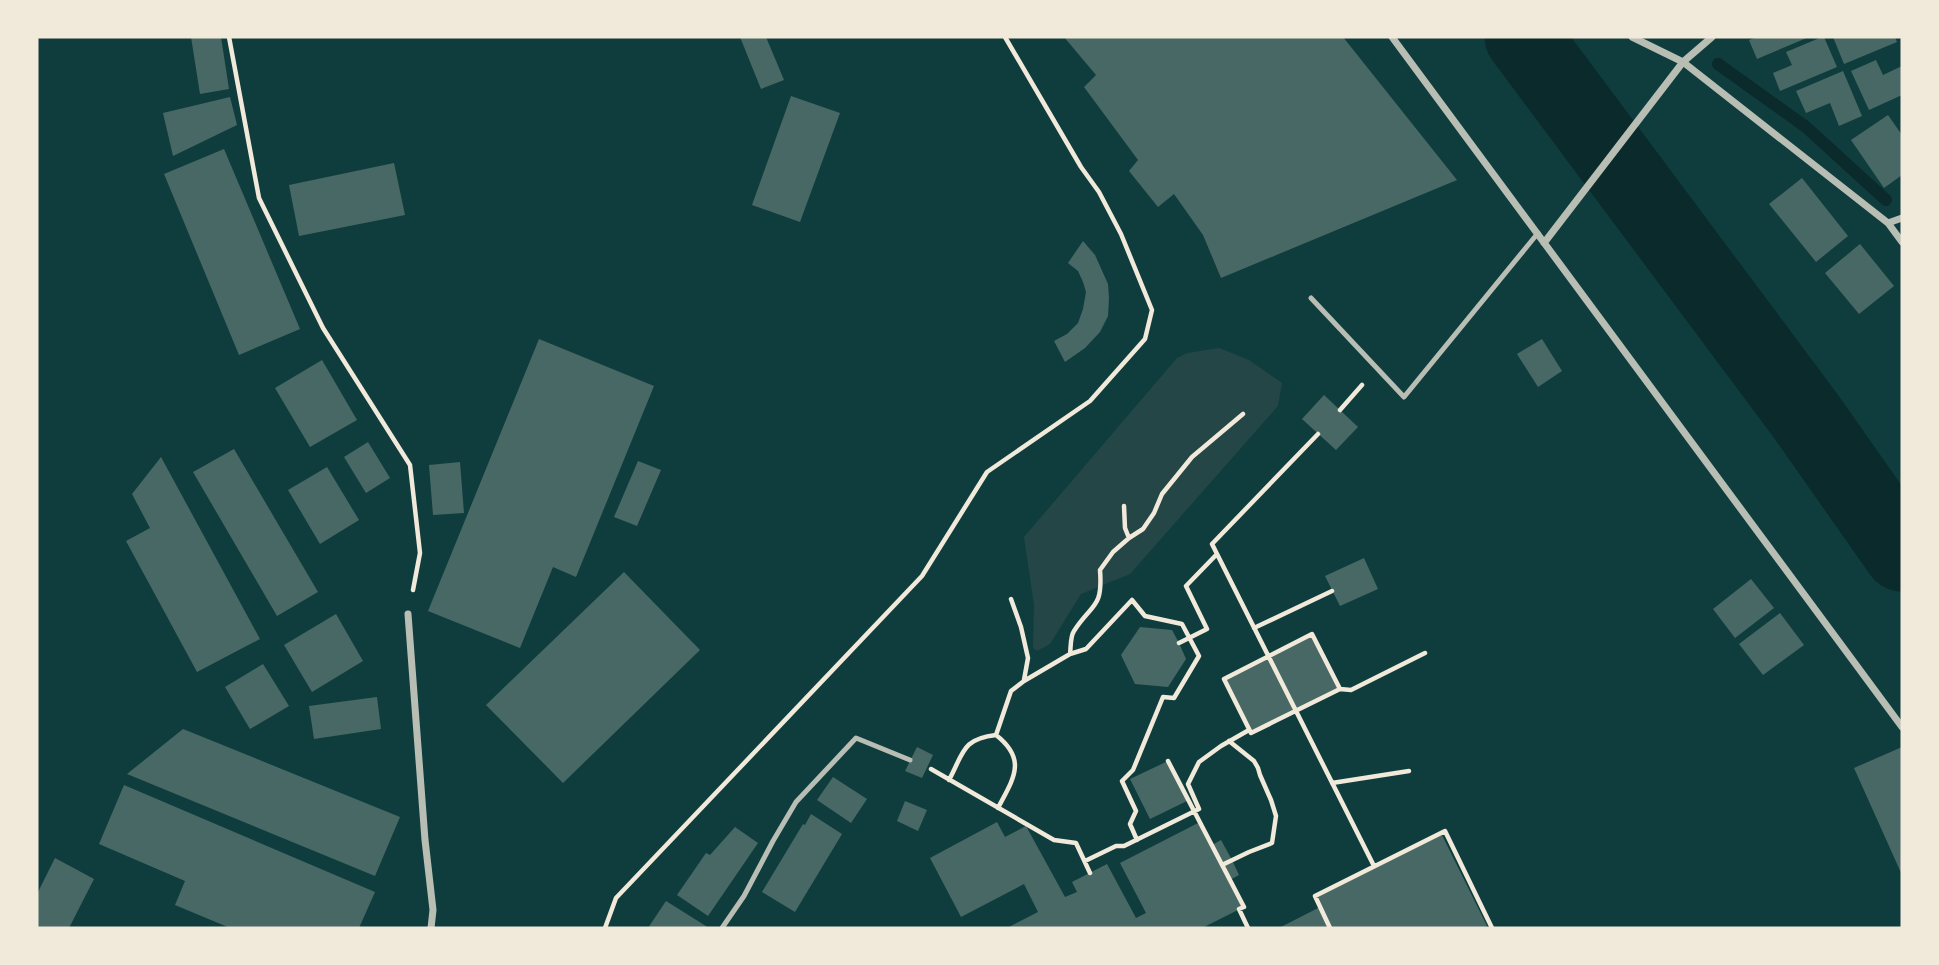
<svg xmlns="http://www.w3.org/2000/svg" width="1939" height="965" font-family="Spectral,serif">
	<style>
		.green { fill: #244646 }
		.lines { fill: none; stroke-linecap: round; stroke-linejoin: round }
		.stream { stroke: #0a2a2b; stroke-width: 12 }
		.river { stroke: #0a2a2b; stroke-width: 77 }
		.building { fill: #486865 }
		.path { stroke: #f1e9da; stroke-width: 4.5 }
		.service { stroke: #b8beb3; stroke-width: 5 }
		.minor { stroke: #b8beb3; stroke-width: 7 }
	</style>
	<rect width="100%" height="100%" fill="#0f3d3e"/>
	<path class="green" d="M1219 348 1249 360 1282 383 1278 406 1130 574 1081 594 1050 644 1037 651 1033 648 1034 605 1024 537 1177 358 1187 353Z"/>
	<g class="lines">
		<path class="stream" d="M1718 64 1806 127 1886 200"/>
		<path class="river" d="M1523 37 1805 415 1902 553"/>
	</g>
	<path class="building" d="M191 37H221L229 89 200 94Z
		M740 37H766L784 80 761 89Z
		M1064 37H1343L1457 180 1221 278 1203 235 1174 194 1158 207 1129 171 1138 160 1084 87 1096 75Z
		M1757 37H1809L1757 59 1749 40Z
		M1822 37H1824L1837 67 1780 91 1773 73 1792 65 1786 52Z
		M1833 37H1895L1897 42 1844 64Z
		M1876 60 1883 75 1902 66V95L1869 110 1851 71Z
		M1843 71 1862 116 1839 126 1830 103 1806 113 1796 91Z
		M791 96 840 113 800 222 752 205Z
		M230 97 237 125 173 156 163 113Z
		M1888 115 1902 135V175L1884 188 1851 140Z
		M224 149 300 329 239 355 164 174Z
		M394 163 405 215 299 236 289 185Z
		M1802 178 1848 236 1816 262 1769 204Z
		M1083 241 1095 255 1108 284 1109 298 1108 316 1100 332 1085 348 1065 362 1054 341 1067 334 1078 323 1083 309 1086 292 1083 282 1078 271 1068 263Z
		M1860 244 1894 286 1859 314 1825 273Z
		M539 339 654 386 576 577 553 567 520 648 428 611Z
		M1542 339 1562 371 1538 387 1517 354Z
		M322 360 357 420 310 447 275 388Z
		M1324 395 1358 427 1336 450 1302 419Z
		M368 442 390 478 366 493 344 457Z
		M234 449 318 592 277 616 193 472Z
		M161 457 260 639 197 672 126 541 150 528 132 494Z
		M638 461 661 470 637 526 614 517Z
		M460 462 464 513 433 515 429 465Z
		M327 467 359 520 320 544 288 490Z
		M1364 558 1378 589 1340 606 1325 576Z
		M624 572 700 650 563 783 486 705Z
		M1751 579 1774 608 1735 638 1713 609Z
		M1780 613 1804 645 1763 675 1739 644Z
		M336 614 363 661 312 692 284 645Z
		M1140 627 1172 630 1179 643 1186 659 1168 687 1135 684 1121 655Z
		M1312 634 1340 689 1251 733 1224 679Z
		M263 664 289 706 250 729 225 687Z
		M377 697 381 729 314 739 309 706Z
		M183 729 400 817 375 876 127 774Z
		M917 747 933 755 922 778 905 771Z
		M1902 747V875L1854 768Z
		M1168 761 1187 801 1150 819 1130 779Z
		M833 777 867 799 851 823 817 800Z
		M124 785 375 892 359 928H230L175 905 185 881 99 844Z
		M905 801 927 810 918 831 897 821Z
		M811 814 842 834 795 912 762 892 803 824 805 825Z
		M997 822 1005 837 1026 826 1065 897 1077 892 1072 882 1107 864 1136 918 1146 913 1120 863 1200 822 1212 845 1221 840 1232 860 1239 875 1230 880 1244 907 1202 928H1007L1038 912 1024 884 961 917 930 858Z
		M735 827 758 843 708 916 677 895 706 853 710 855Z
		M1441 833 1487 926 1482 928H1279L1320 907 1315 896Z
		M55 858 94 879 69 928H37V894Z
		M666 901 709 928H648Z"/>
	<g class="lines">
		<path class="path" d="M229 37 259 198 323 328 410 465 420 553 413 590
			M1340 410 1362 385
			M1318 434 1212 544 1374 866
			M1124 506 1125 528 1129 538
			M1011 599 1021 627 1028 658 1024 680
			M1254 628 1332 591
			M1312 634 1340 689 1251 733 1224 679Z
			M1179 643 1207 629 1186 586 1217 554
			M1070 654 1086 649 1132 600 1145 616 1182 624 1199 656 1174 698 1163 697 1133 770 1122 781 1136 811 1130 824 1137 840
			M1340 689 1351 690 1425 653
			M996 735 1011 691 1024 681 1070 654C1071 647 1070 637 1074 631 1092 603 1103 609 1100 570L1113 552 1129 538 1143 529 1154 513 1162 494 1192 457 1243 414
			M1168 761 1244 907 1239 909 1248 928
			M931 769 1054 840 1076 843 1090 873
			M949 780C964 752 962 739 996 735 1028 760 1013 779 998 808
			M1332 783 1409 771
			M1085 861 1116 846H1124L1199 809 1188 784 1199 762 1221 746 1249 730
			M1222 865 1249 852 1272 843 1276 816 1271 800 1260 775 1258 768 1254 761 1229 741
			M605 928 616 898 922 576 987 472 1090 401 1145 339 1152 310 1121 234 1099 192 1081 167 1005 37
			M1330 928 1315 896 1445 831 1492 928"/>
		<path class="service" d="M1311 298 1404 397 1538 233
			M722 928 744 896 773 841 796 802 856 738 910 760"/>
		<path class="minor" d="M1392 37 1902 727
			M1632 37 1683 62 1888 223 1902 242
			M1888 223 1902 218
			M1544 243 1683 62 1712 37
			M408 614 425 840 433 910 431 928"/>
	</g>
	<rect width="1939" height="965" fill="none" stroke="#f1e9da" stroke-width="77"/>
</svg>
